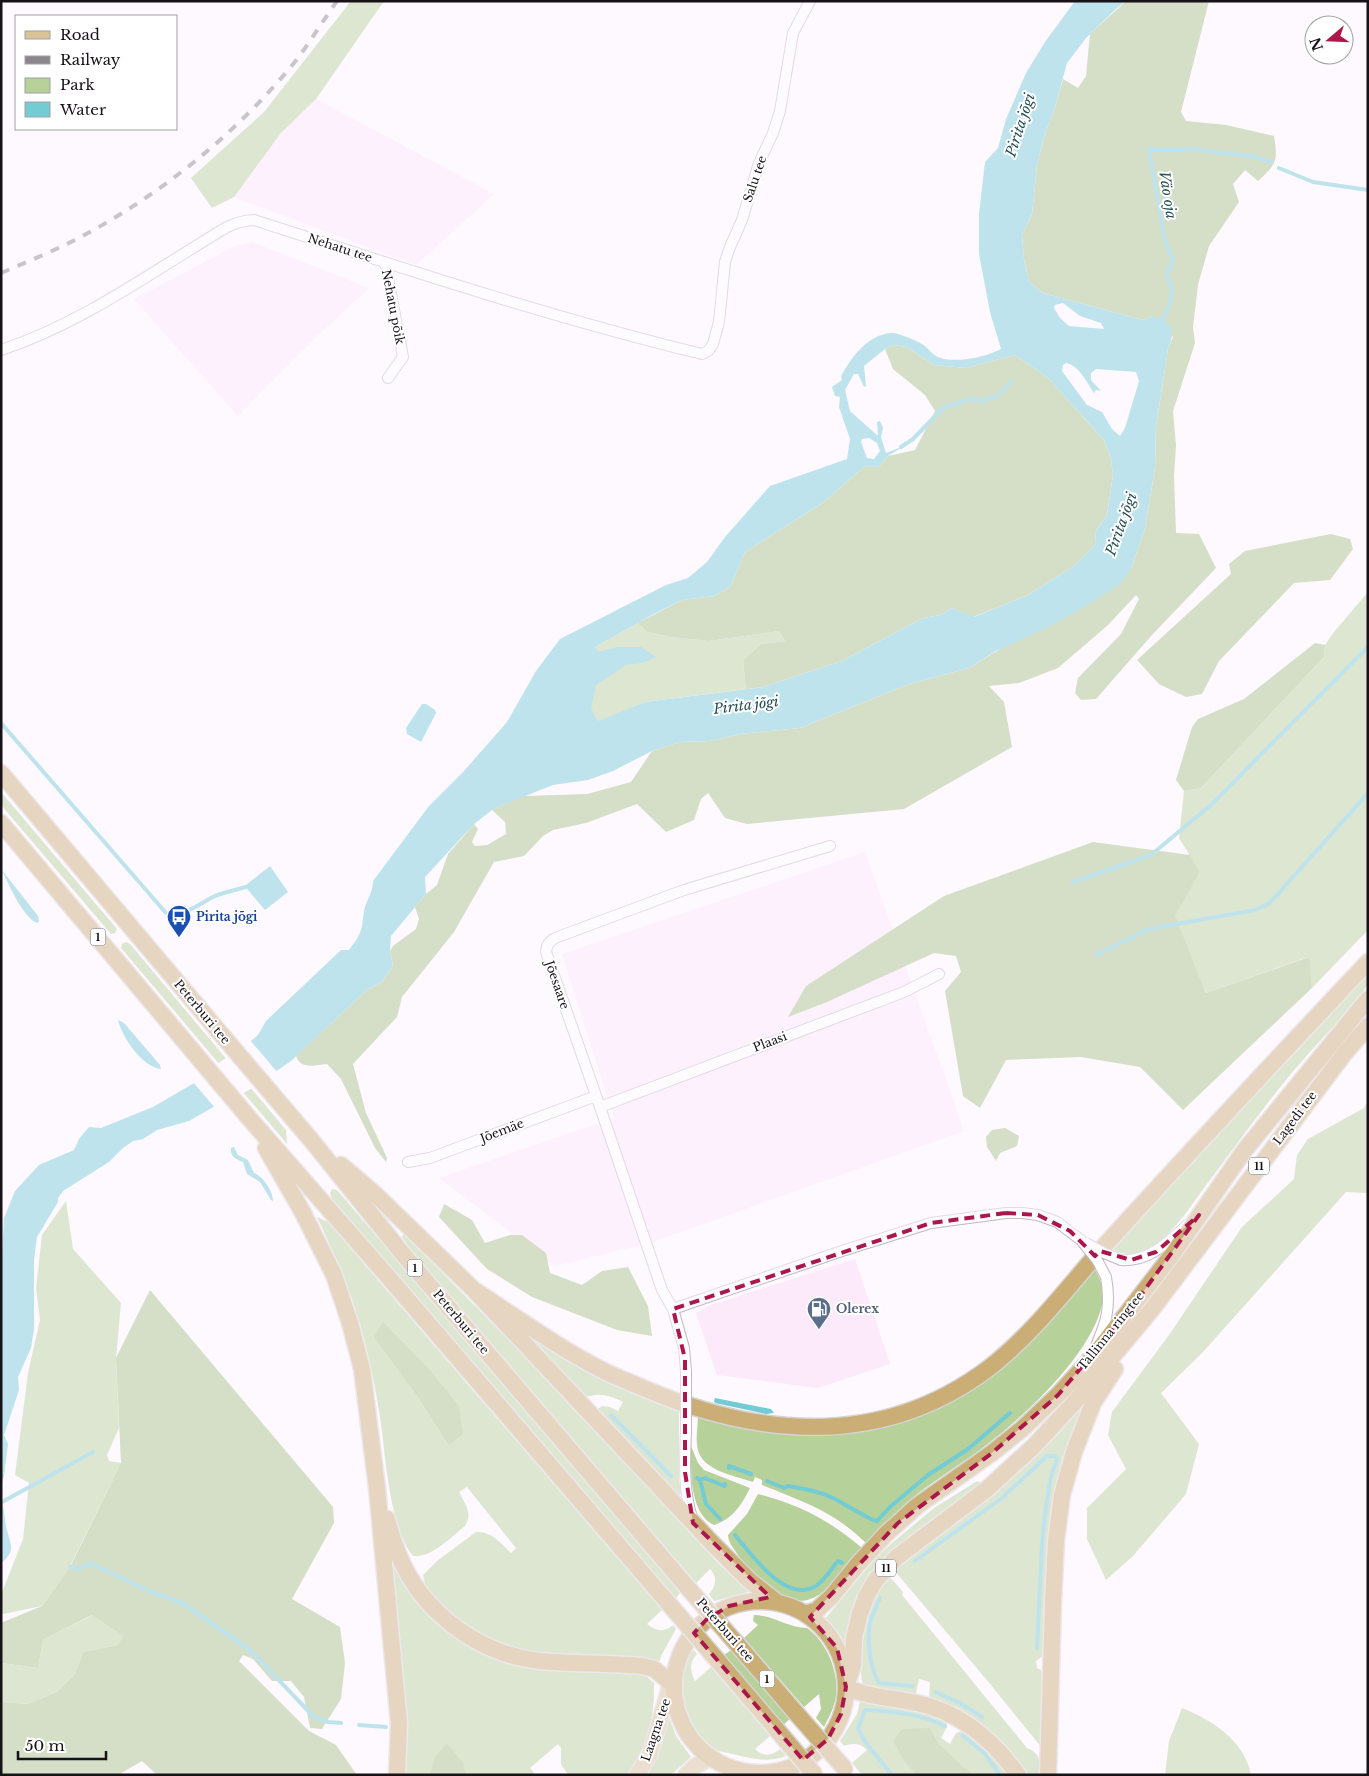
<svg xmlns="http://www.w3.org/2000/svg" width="1369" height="1776" font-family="'Libre Baskerville',serif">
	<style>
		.commercial { fill: #fce9fa }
		.green { fill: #b6d199 }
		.forest { fill: #a4c085 }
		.water { fill: #73cbd4; fill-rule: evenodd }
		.pier { fill: #fef8ff }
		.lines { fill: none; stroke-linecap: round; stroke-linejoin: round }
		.stream { stroke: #73cbd4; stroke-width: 4 }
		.minor-casing { stroke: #c3b6c6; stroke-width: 12 }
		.primary-casing { stroke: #d5d4d5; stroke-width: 18 }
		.trunk-casing { stroke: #d5d4d5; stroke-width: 19 }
		.minor { stroke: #fff; stroke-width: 10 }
		.primary { stroke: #d8c298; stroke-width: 15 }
		.trunk { stroke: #cbae76; stroke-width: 16 }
		.rail { stroke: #8b858c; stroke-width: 4; stroke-dasharray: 9 9; stroke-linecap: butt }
		.minor-bridge-casing { stroke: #c3b6c6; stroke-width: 12; stroke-linecap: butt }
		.trunk-bridge-casing { stroke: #d5d4d5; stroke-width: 19; stroke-linecap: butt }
		.minor-bridge { stroke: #fff; stroke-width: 10 }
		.trunk-bridge { stroke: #cbae76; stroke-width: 16 }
		.marked { fill: none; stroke: #ab174b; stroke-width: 4; stroke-dasharray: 10 6; stroke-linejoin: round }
		.labels { text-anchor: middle; stroke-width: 4; stroke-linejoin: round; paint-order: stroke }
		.shield { fill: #fff; stroke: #5d595d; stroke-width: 1 }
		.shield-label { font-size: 11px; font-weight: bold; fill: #171218 }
		.street-label { font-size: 12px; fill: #171218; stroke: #fff }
		.transit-label { font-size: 12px; font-weight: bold; fill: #164399; stroke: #fff; text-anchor: start }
		.service-label { font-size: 12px; font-weight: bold; fill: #4e5e75; stroke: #fff; text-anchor: start }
		.water-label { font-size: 14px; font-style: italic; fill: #254e52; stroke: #fff }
	</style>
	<rect width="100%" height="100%" fill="#fef8ff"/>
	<path class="commercial" d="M316 99 494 194 416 265 234 197 281 133Z
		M252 242 369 288 316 337 238 416 134 299 235 246Z
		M865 852 964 1131 653 1242 555 1266 439 1178 614 1118 562 954Z
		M855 1259 890 1364 818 1388 717 1375 696 1313 711 1305Z"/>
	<path class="green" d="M351 1H384L316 99 281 133 234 197 212 208 191 178 264 112Z
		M1368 592V930L1312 988 1308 957 1206 993 1174 916 1200 872 1179 838 1184 791 1201 788 1324 657 1325 645 1334 632Z
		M638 623 647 632 670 637 709 641 779 631 785 641 761 644 743 660 746 689 645 702 598 722 562 659 595 647Z
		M1 792 117 929 115 933 111 934 1 805Z
		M126 942 130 944 286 1130 287 1144 121 948 122 944Z
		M1368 971C1368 975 1369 980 1368 983 1366 991 1330 1030 1322 1039 1282 1081 1248 1129 1213 1176 1196 1198 1174 1234 1151 1248 1138 1256 1124 1256 1111 1249Z
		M1368 1101V1193L1346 1192 1203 1352 1161 1393 1199 1444 1186 1494 1133 1556 1106 1580 1087 1539V1508L1126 1469 1108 1435 1112 1412 1169 1335 1242 1227 1294 1179 1297 1155 1308 1139 1364 1108Z
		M332 1189 337 1190 681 1592 675 1599 332 1199 330 1193Z
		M66 1201 73 1249 121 1303 116 1358 119 1428 107 1455 109 1461 121 1463 68 1570 42 1606 3 1614 1 1612V1595L23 1539 29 1483 15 1475 28 1373 40 1320 36 1288 42 1235Z
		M317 1217 328 1222 662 1610 647 1624C655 1631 664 1633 673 1625L676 1629 662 1654 659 1663C638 1656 617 1656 595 1656 536 1654 490 1652 445 1609 434 1599 425 1590 423 1575L437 1561 476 1532C491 1531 501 1543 511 1553L516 1548 467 1487 459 1492C465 1504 473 1513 465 1526 451 1537 432 1558 413 1556 390 1528 386 1461 381 1424 378 1403 374 1381 369 1360 359 1310 339 1264 317 1217Z
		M404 1234 565 1397 718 1563 749 1592 714 1601 709 1594C716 1586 718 1577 710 1569L696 1583 410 1249 402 1237Z
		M1095 1269C1100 1279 1104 1287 1103 1298 1098 1347 1028 1413 990 1442 964 1463 935 1479 910 1500 894 1513 881 1529 866 1543 833 1511 804 1502 762 1485V1480L755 1477 753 1482C732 1475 698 1470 697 1444 696 1434 698 1425 698 1415 728 1423 757 1430 787 1434 862 1442 943 1416 1001 1369 1036 1340 1065 1304 1095 1269Z
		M512 1322 679 1408V1478L681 1494 674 1495 596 1411 602 1406 610 1407 618 1411 623 1402C615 1398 605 1394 595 1395 590 1396 588 1397 583 1396Z
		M1092 1391 1080 1417 1045 1646 1043 1656 1036 1661 1037 1668 1041 1670 1043 1676 1042 1748 986 1679 894 1570C960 1511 1038 1463 1092 1391Z
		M691 1446 698 1463 704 1470 750 1488C742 1504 733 1519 714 1525 689 1513 691 1470 691 1446Z
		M977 1481 981 1483 886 1557C861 1583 843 1616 846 1654L832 1628 824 1620 875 1559 892 1543 934 1508Z
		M758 1494C800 1505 829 1520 862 1548 849 1563 830 1591 813 1598 784 1611 753 1576 738 1555 734 1549 728 1542 728 1535L747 1514Z
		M389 1551C396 1565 402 1579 411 1592 426 1617 450 1634 474 1649L635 1672 647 1677 654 1683C655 1714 648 1745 631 1771L628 1775H568L561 1764V1748L558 1744 530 1768 535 1774 547 1775H405L406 1718 402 1664Z
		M889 1576 903 1592 902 1595 1027 1748C1040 1753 1041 1762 1041 1775H1025C1000 1733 974 1715 929 1697L930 1682 919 1679 916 1693 910 1695 863 1686C855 1648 865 1606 889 1576Z
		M93 1615 123 1636 118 1645 83 1652 75 1674 57 1692 28 1704 1 1702V1663L38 1668 43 1640Z
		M754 1615C773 1615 788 1628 807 1628 828 1643 841 1676 835 1701 833 1710 828 1719 824 1727L816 1718 821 1709 819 1694 804 1707 744 1638 758 1625 753 1621Z
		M691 1647 697 1654C689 1662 690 1671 695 1681L711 1667 770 1736 755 1749C763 1757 772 1756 780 1749L786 1756C757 1767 735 1750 706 1750 680 1722 668 1681 691 1647Z
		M731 1650 790 1719 783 1725 724 1655Z
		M860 1701C874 1706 886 1705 900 1707 917 1709 931 1713 946 1721L947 1727 941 1738 950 1744 956 1733 965 1730 996 1757 1008 1775H862L852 1763 867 1750C860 1743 853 1743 844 1746L840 1741 857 1714Z
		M1182 1708C1212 1720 1245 1741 1251 1775H1165L1169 1741Z
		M667 1712 676 1736 691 1757 671 1775H648L663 1737 665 1713Z"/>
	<path class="forest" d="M1126 1H1209L1181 112 1186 121 1226 125 1274 136C1278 161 1277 164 1258 181L1245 170 1233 184 1239 202 1209 246 1198 285 1193 327 1195 343 1173 411 1176 445 1174 476 1176 533 1199 534 1216 568 1152 635 1096 699 1081 700 1075 693 1078 678 1121 634 1139 599 1136 595 1108 625 1058 668 1019 683 989 686 1004 702 1012 747 904 809 747 824 725 818 708 793 701 799 694 820 666 832 637 804 586 823 553 830 543 836 524 856 494 862 454 932 402 997 397 1017 353 1064 366 1113 387 1158 386 1162 375 1148 341 1079 327 1064C315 1065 301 1070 296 1056L367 990 382 982 393 966 390 951 393 946 416 929 419 919 415 907 426 894 437 885 448 854 474 824 478 829 472 842 475 846 487 845 506 834 505 822 492 810 523 796 587 794 631 782 652 751 680 742 710 741 740 734 800 728 909 684 969 668 1131 569 1145 528 1155 468 1156 426 1168 349 1173 337 1153 316 1143 320 1043 293 1029 282 1024 259 1022 235 1032 214 1037 165 1044 137 1055 107 1063 79 1078 88 1086 76 1090 34Z
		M894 345 907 347 934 365 966 368 1015 355 1048 378 1104 440 1111 459 1113 475 1107 515 1096 531 1095 545 1074 566 1028 595 973 617 952 608 940 615 923 618 842 661 763 687 746 689 743 660 761 644 785 641 779 631 709 641 670 637 647 632 638 623 682 600 714 596 730 587 745 552 824 502 865 466 879 467 888 456 915 450 935 411 925 395 893 369 885 349Z
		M1331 534 1350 539 1353 549 1330 580 1294 583 1219 661 1202 694 1186 697 1159 684 1137 660 1231 574 1229 564 1245 551Z
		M1315 643 1325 645 1324 657 1201 788 1184 791 1176 780 1192 727 1198 719 1244 699Z
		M1093 842 1190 855 1200 872 1175 916 1206 993 1309 957 1312 988 1183 1110 1140 1067 1081 1057 1006 1060 980 1108 963 1096 945 991 961 972 956 956 934 953 827 1002 788 1017 806 986 944 896Z
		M1005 1128 1019 1136 1017 1146 1000 1153 996 1161 987 1147 986 1137 992 1130Z
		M444 1204 472 1220 485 1243 510 1235H522L546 1253 550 1273 582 1285 602 1271 628 1267 648 1306 652 1336 617 1330 532 1297 487 1269 439 1217Z
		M150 1290 333 1507 334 1523 292 1599 340 1627 345 1663 341 1699 322 1729 310 1728 304 1697 291 1681H272L253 1659 243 1655 239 1661 309 1731 336 1745 357 1775H157L142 1761 118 1775H1V1702L28 1704 57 1692 75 1674 83 1652 118 1645 123 1636 92 1615 43 1640 38 1668 1 1663V1623L42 1606 70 1567 121 1463 116 1358Z
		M383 1322 429 1369 459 1406 463 1434 449 1445 416 1394 374 1337Z
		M930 1728 938 1743 963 1767 974 1775H916L904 1760 893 1741 902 1729Z
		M447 1744 463 1763 466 1775H430L435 1757Z"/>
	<path class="water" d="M1075 1H1126L1118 7 1086 38 1067 63 1055 107 1044 137 1037 165 1032 214 1022 235 1024 259 1029 282 1043 293 1143 320 1153 316C1172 322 1176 331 1168 349L1156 426 1155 468 1145 528 1131 569 1119 585 1081 609 1047 628 996 651 969 668 909 684 800 728 740 734 710 741 680 742 652 751 613 771 588 780 553 785 503 805 492 810 474 824 425 877 426 894 391 936 390 951 393 966 382 982 367 990 291 1061 278 1070 189 1121 157 1130 143 1139 133 1141 123 1148 109 1162 63 1191 58 1198V1202L37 1237 34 1260V1329L31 1348 18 1377 19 1390 4 1435 8 1444 4 1476 1 1486V1279L4 1218 15 1191 39 1165 74 1150 79 1139 89 1127 101 1128 153 1107 201 1079 228 1060 258 1035 266 1021 341 950H349C354 943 360 936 362 926 363 920 363 914 365 907 368 898 373 891 373 881L429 806 464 771 507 722 536 671 560 639 666 585 688 578 707 562 725 537 770 486 847 459 850 439 839 407 840 397 835 396 832 387 842 380 841 376C852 357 867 335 891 333 896 332 915 340 920 343 927 346 931 354 938 357 953 364 987 357 1001 349L990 312 979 254V214L985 162 998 148 1006 119 1026 73 1045 42ZM1063 303 1080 316 1101 323 1104 329 1069 326 1060 318 1054 308 1055 305ZM894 345 907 347 934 365 966 368 1015 355 1048 378 1104 440 1111 459 1113 475 1107 515 1096 531 1095 545 1074 566 1028 595 974 617 952 608 940 615 923 618 842 661 763 687 645 702 598 721 591 708 596 685 626 665 642 663 656 657 641 647H617L598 652 595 647 654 614 682 600 714 596 730 587 745 552 824 502 865 466 879 467 888 456 904 446 886 453 881 437 883 428 880 421 877 422 878 435H877L850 411 845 390 854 374H858L864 387 866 386 864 366 885 349ZM1066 363C1080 366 1087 383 1094 393L1096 390 1101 391 1091 380V373L1096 369 1136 372 1139 381 1125 428 1120 436 1112 429 1102 412 1087 405 1062 371 1063 365ZM869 438 877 443 880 451 874 459 867 458 861 442 862 439Z
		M422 704H426L435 710 436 713 421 742 407 734 406 728Z
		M270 866 288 892 265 910 247 889 246 885Z
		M2 870 38 916 39 921 38 923C24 920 8 883 2 870Z
		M118 1020 124 1023 160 1065 161 1069C143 1068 122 1037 118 1020Z
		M234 1147 238 1155 248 1160 254 1173C263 1176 273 1191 273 1201L271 1200 260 1182 247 1174 243 1162C236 1159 230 1157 231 1148Z
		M715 1398 771 1409 774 1413 766 1414 715 1403 714 1401Z
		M1 1501C5 1509 4 1517 6 1526 9 1542 18 1550 1 1563Z"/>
	<path class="pier" d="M249 1039 278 1073 216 1109 192 1081 226 1058Z"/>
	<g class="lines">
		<path class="stream" d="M1279 168 1313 182 1368 190
			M1162 322 1170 303 1172 290 1167 276V270L1172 266V258L1164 237 1149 149H1193L1256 157 1270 162
			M901 447 913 439 943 408 970 399 985 400 999 395 1012 381
			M1 723 166 913C183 918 200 903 215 896 224 892 236 890 246 887
			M1073 882 1151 855 1212 804 1368 647
			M1096 955 1149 929 1255 910 1269 904 1368 793
			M611 1415 671 1476
			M729 1468V1466L751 1474
			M697 1478 700 1480 706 1504 720 1519
			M700 1480 705 1478 724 1486 725 1484
			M767 1481 784 1488 788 1486C804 1489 820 1491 835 1499 843 1503 870 1520 877 1521L890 1507 928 1475 968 1449 1010 1413
			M2 1502 93 1452
			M735 1535C751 1554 785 1603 814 1587 824 1582 831 1569 838 1561L842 1563
			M915 1561 1002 1498 1047 1456H1055L1057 1459 1050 1481 1045 1515 1042 1544 1037 1648
			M70 1567 79 1569 90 1563 151 1592 182 1603 250 1650 314 1717 328 1722 341 1723
			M880 1598C877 1605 873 1613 871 1620 866 1635 870 1670 879 1683L913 1686
			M935 1692 960 1703 982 1717
			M359 1725 386 1727
			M962 1735 984 1753 1000 1775
			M892 1775 866 1743 858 1729 865 1710C893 1711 920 1714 945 1726"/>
		<defs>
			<path id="minor" d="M385 262 403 357 388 378
				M1 350C83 323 153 271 227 227 236 223 244 220 254 220 402 268 550 317 702 354L708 351 713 344 719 322 725 262 730 247 742 220 759 163 773 133 780 111 793 33 810 1
				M600 1107 904 992 939 974
				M408 1162 430 1158 596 1096
				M1121 1260C1149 1262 1167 1243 1187 1225
				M673 1309 842 1251 931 1223 1006 1213H1022L1038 1215 1057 1222 1081 1240
				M1096 1347C1098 1340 1101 1334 1103 1328 1109 1312 1109 1294 1106 1277
				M686 1371 684 1348 673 1309 662 1290 600 1107 546 952C547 945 548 942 555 938L684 890 830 846
				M686 1430C685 1460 683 1489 692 1518"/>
			<path id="primary" d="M637 1775 650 1754 671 1683
				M686 1775 694 1767 711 1757"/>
			<path id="trunk" d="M1 773 221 1034 312 1141 402 1253 688 1588
				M1 823 249 1118 390 1279 669 1604
				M266 1148 303 1213 334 1275 350 1323 362 1369 377 1488 399 1723 397 1775
				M341 1165 375 1194 474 1290 711 1542 750 1581 778 1603
				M474 1290C516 1317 557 1347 602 1370 615 1377 630 1382 643 1388 760 1438 883 1448 989 1368 1038 1330 1074 1278 1116 1233 1199 1142 1283 1052 1368 962
				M387 1519C392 1538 399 1559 409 1576 436 1622 486 1655 539 1661 573 1664 608 1663 642 1666L654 1669 671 1683
				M674 1687a86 86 0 1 1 172 0a86 86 0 1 1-172 0Z
				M805 1614 817 1610 832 1596 859 1563 886 1534 917 1506 992 1453 1022 1429 1058 1395 1094 1356 1172 1255 1244 1151 1368 999
				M737 1644 796 1713
				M718 1661 777 1730
				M846 1687 853 1665 854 1638 860 1613 867 1595 875 1581 897 1557 987 1489 1034 1446 1072 1405 1153 1308 1344 1054 1368 1026
				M846 1687C868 1697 893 1698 917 1703 960 1712 993 1740 1018 1775
				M1048 1775 1053 1602 1056 1541 1062 1495 1074 1452 1093 1403 1115 1369"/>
		</defs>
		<use href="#minor" class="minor-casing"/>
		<use href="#primary" class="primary-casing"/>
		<use href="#trunk" class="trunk-casing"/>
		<use href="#minor" class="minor"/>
		<use href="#primary" class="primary"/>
		<use href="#trunk" class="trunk"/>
		<path class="rail" d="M1 273C27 262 53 251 77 239 159 196 235 135 294 63 309 44 322 22 337 1"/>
		<defs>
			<path id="minor-bridge" d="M1081 1240 1097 1260 1106 1277
				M1086 1243 1104 1253 1121 1260
				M686 1430V1371"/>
			<path id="trunk-bridge" d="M688 1588 737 1644
				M669 1604 718 1661
				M796 1713 845 1769
				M777 1730 815 1775"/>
		</defs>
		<use href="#minor-bridge" class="minor-bridge-casing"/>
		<use href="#trunk-bridge" class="trunk-bridge-casing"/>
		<use href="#minor-bridge" class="minor-bridge"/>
		<use href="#trunk-bridge" class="trunk-bridge"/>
	</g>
	<path d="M0 0H1369V1776H0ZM1006 1213 1038 1215 1070 1231 1095 1256 1100 1251 1131 1260 1156 1252 1199 1215 1133 1306 1058 1395 992 1453 898 1523 810 1617 837 1648 846 1687 841 1714 828 1739 803 1760 694 1633 707 1619 729 1606 770 1597 693 1523 685 1472V1359L673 1309 931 1223Z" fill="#fef8ff" fill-opacity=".55" fill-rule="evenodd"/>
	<path class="marked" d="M1006 1213 1038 1215 1070 1231 1095 1256 1100 1251 1131 1260 1156 1252 1199 1215 1133 1306 1058 1395 992 1453 898 1523 810 1617 837 1648 846 1687 841 1714 828 1739 803 1760 694 1633 707 1619 729 1606 770 1597 693 1523 685 1472V1359L673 1309 931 1223Z"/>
	<defs>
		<symbol id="bus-pin" viewBox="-11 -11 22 30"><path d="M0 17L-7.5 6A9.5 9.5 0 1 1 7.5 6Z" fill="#1a4fb4" stroke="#fff"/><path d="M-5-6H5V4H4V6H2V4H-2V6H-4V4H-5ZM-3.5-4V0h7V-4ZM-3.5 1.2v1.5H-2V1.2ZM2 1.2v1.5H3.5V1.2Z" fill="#fff"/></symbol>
		<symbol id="fuel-pin" viewBox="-11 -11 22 30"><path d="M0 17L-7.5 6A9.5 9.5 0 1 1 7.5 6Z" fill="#5c6f8a" stroke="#fff"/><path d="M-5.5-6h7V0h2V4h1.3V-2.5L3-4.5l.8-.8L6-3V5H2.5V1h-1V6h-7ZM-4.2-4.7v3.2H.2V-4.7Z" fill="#fff"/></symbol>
	</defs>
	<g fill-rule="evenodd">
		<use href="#bus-pin" x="165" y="903" width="28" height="38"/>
		<use href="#fuel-pin" x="805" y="1295" width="28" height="38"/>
	</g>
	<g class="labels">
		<g class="shield">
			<rect x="90.5" y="928.5" width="15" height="17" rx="4"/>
			<rect x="1249" y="1157.5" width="20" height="17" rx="4"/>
			<rect x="407.5" y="1259.5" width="15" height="17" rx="4"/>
			<rect x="876" y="1559.5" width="20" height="17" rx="4"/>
			<rect x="759.5" y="1670.5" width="15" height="17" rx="4"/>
		</g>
		<g class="shield-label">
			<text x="98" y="941">1</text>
			<text x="1259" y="1170">11</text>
			<text x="415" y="1272">1</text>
			<text x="886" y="1572">11</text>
			<text x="767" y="1683">1</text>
		</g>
		<g class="street-label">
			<text transform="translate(755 179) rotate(-71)" y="4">Salu tee</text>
			<text transform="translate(340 248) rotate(18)" y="4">Nehatu tee</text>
			<text transform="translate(393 307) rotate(79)" y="4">Nehatu põik</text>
			<text transform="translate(557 985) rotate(71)" y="4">Jõesaare</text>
			<text transform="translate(202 1012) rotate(50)" y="4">Peterburi tee</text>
			<text transform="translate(770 1042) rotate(-21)" y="4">Plaasi</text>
			<text transform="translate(1295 1118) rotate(-53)" y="4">Lagedi tee</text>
			<text transform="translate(502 1131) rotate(-21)" y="4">Jõemäe</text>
			<text transform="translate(461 1322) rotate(50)" y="4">Peterburi tee</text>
			<text transform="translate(1111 1331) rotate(-51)" y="4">Tallinna ringtee</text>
			<text transform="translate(725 1630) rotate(49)" y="4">Peterburi tee</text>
			<text transform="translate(656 1730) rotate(-71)" y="4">Laagna tee</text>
		</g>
		<g class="transit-label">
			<text x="196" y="921">Pirita jõgi</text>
		</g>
		<g class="service-label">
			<text x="836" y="1313">Olerex</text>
		</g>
		<g class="water-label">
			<text transform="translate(1020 125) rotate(-72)" y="5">Pirita jõgi</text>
			<text transform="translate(1168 195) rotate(81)" y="5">Väo oja</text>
			<text transform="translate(1121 524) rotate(-70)" y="5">Pirita jõgi</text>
			<text transform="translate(746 705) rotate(-7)" y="5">Pirita jõgi</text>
		</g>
	</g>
	<rect width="1369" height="1776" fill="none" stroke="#171218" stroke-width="5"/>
	<rect x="15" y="15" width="162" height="115" fill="#ffffff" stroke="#a2a0a3"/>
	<rect x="25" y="31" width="25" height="8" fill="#d8c298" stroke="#a2a0a3"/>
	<text x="60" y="40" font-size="15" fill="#171218">Road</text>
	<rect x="25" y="56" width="25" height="8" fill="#8b858c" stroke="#a2a0a3"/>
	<text x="60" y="65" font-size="15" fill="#171218">Railway</text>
	<rect x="25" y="78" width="25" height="15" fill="#b6d199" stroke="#a2a0a3"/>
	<text x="60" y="90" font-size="15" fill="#171218">Park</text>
	<rect x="25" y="102" width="25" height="15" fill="#73cbd4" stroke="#a2a0a3"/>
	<text x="60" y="115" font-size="15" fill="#171218">Water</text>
	<g transform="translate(1329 40) rotate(251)"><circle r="24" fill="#ffffff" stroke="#a2a0a3"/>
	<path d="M0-4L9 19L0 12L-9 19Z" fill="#ab174b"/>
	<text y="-8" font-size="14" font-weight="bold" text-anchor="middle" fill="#171218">N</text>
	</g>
	<path d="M18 1751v8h88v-8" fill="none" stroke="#171218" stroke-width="2.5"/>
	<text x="25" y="1751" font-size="15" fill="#171218" stroke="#ffffff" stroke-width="4" paint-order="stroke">50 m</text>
</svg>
